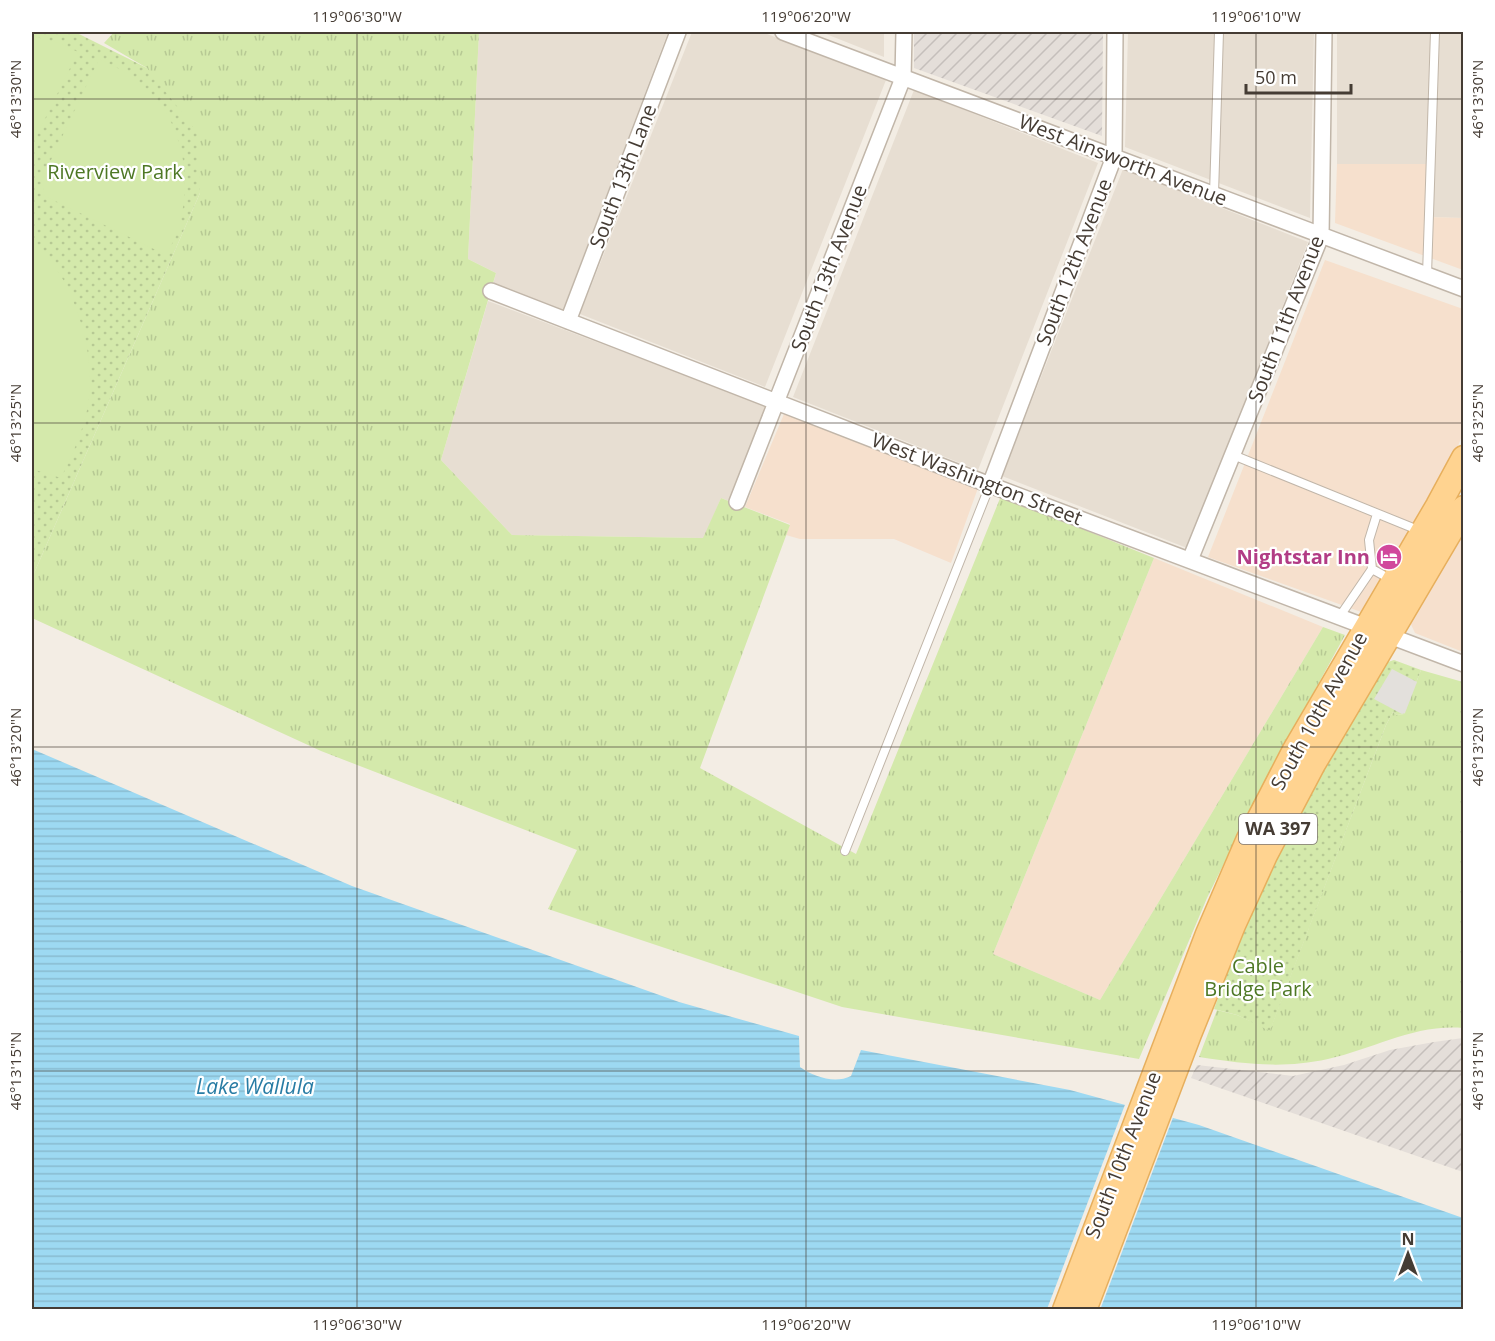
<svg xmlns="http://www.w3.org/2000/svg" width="1495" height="1341" font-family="'Open Sans',sans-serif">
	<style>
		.residential { fill: #e7ded2 }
		.commercial { fill: #f6e0cd }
		.industrial { fill: url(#industrial-furrows) }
		.grass { fill: url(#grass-tufts) }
		.park { fill: url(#park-dots) }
		.garden { fill: #d4e9ab }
		.parking { fill: #e3e0dc }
		.water { fill: url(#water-rules) }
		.pier { fill: #f3ede4 }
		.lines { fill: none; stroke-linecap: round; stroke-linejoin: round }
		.lane-casing { stroke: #c1b6a9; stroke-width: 10 }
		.street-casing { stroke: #c1b6a9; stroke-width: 18 }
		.primary-casing { stroke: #e7af5d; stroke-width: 27 }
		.lane { stroke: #fff; stroke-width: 8 }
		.street { stroke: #fff; stroke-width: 15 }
		.primary { stroke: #ffd390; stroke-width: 24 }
		.ticks { fill: none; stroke: #453c34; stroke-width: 1.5; stroke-opacity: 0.45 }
		.labels { text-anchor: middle; stroke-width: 4.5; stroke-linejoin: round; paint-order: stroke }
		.shield { fill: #fff; stroke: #7d7671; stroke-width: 1.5 }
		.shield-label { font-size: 18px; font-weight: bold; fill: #453c34 }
		.street-label { font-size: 20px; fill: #453c34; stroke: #fff }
		.park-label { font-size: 20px; fill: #4e7825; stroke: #fff }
		.hotel-label { font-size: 20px; font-weight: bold; fill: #b23c85; stroke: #fff; text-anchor: end }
		.water-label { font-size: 21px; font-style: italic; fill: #287ca4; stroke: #fff }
		.neatline { fill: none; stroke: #453c34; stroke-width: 2 }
		.ticks-label { font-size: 15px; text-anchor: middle; fill: #453c34 }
	</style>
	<defs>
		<pattern id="industrial-furrows" width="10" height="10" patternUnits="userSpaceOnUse" patternTransform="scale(1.5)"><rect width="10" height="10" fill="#e4ded9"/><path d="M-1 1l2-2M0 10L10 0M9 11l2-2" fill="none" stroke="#c5bfbb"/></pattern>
		<pattern id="grass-tufts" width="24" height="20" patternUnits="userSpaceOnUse" patternTransform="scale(1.5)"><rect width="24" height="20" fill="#d4e9ab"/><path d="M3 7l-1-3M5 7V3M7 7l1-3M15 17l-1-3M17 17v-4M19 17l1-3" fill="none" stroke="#b7c994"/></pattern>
		<pattern id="park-dots" width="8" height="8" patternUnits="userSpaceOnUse" patternTransform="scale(1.5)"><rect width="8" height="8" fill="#d4e9ab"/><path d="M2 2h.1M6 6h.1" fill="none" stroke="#b7c994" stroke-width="1.8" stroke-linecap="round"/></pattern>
		<pattern id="water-rules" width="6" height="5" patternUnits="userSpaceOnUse" patternTransform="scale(1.5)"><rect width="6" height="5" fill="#9dd9f2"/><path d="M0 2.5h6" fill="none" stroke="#89bbd0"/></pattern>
	</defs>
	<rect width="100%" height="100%" fill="#f3ede4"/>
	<path class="residential" d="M479 32H668L563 310 493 284 496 273 468 259Z
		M692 32H762L886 80 765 387 580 314Z
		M821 32H884V57Z
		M1128 32H1314L1310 218 1125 147Z
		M1337 32H1463V218L1427 217 1337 164Z
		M914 90 1098 163 978 470 793 397Z
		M1123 169 1308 242 1187 548 1002 476Z
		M488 301 766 406 729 501 721 498 704 538 512 535 441 460Z"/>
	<path class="commercial" d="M1337 164H1429L1427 217 1463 218V270L1335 223Z
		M1325 260 1463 309V434L1442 484 1364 613 1208 557Z
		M784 414 978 488 951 563 894 539H800L786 535 790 524 745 507Z
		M1463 527V652L1415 633 1409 620Z
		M1154 558 1323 627 1100 1000 993 954Z"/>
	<path class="industrial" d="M914 32H1103L1102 136 914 68Z
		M1463 1038V1172L1191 1078 1197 1065 1293 1076 1344 1065 1390 1050 1434 1042Z"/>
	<path class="grass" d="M114 32H479L468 259 496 273 441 460 512 535 703 538 721 498 790 525 700 768 856 854 1001 496 1154 558 993 954 1100 1000 1323 627 1345 635 1259 792 1207 898 1139 1059 842 1007 548 909 577 850 321 751 32 618V578L200 193 147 68 104 43Z
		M1421 670 1463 682V1028C1414 1024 1374 1049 1328 1059 1282 1069 1245 1064 1199 1057L1217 1010 1237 1015 1270 1030 1386 725 1393 712 1397 715 1404 714Z"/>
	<path class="park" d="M32 32H75L147 68 197 132 200 193 32 578Z
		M1394 660 1421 670 1404 714 1397 715 1393 712 1386 725 1270 1031 1237 1015 1214 1009 1243 932 1276 859 1312 790 1383 670 1388 662Z"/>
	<path class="garden" d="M32 36 59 43 78 52 32 145Z
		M99 59C109 64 119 68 128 74 181 108 195 172 178 230 175 239 170 247 166 255L45 196 41 181Z
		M32 241C69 270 92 340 90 386 89 419 75 449 61 478L32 469Z"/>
	<path class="parking" d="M1392 669 1417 682 1405 713 1402 714 1374 699Z"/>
	<path class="water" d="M32 749 352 886 679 1002 799 1036 800 1067C814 1077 835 1084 851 1076L861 1050 1070 1090 1199 1125 1463 1218V1309H32Z"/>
	<path class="pier" d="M1126 1102 1174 1115 1100 1310 1047 1309Z"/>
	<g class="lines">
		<defs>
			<path id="lane" d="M1214 194 1219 32
				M1427 275 1435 32
				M1233 455 1418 530
				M1377 514 1369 540 1372 569 1392 580
				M1340 616 1372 569
				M845 851 990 485"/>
			<path id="street" d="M783 32 1464 289
				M491 291 990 485 1464 664
				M568 321 678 32
				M990 485 1114 157 1115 32
				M737 502 903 78 904 32
				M1190 560 1321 236 1324 32"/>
			<path id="primary" d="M1065 1310 1208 934 1248 841 1295 750 1438 506 1464 458
				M1084 1310 1189 1034 1233 925 1265 855 1313 764 1464 508"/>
		</defs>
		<use href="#lane" class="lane-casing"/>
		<use href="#street" class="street-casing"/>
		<use href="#primary" class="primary-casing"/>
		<use href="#lane" class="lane"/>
		<use href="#street" class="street"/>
		<use href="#primary" class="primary"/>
	</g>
	<path class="ticks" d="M357 32V1310M806 32V1310M1256 32V1310M32 99H1464M32 423H1464M32 747H1464M32 1071H1464"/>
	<defs>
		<symbol id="hotel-disc" viewBox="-11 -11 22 22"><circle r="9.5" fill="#d1479c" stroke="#fff"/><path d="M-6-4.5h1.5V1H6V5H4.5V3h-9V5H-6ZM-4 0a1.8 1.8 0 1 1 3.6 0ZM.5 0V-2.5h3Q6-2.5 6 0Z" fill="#fff"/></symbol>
	</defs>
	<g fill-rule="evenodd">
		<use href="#hotel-disc" x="1374" y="542" width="30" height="30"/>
	</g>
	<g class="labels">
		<rect class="shield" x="1239" y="814" width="78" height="30" rx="4.5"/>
		<g class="shield-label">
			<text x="1278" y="835">WA 397</text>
		</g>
		<g class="street-label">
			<text transform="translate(1123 160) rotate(21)" y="7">West Ainsworth Avenue</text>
			<text transform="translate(623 176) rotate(-69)" y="7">South 13th Lane</text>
			<text transform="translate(1074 262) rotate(-69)" y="7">South 12th Avenue</text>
			<text transform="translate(829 268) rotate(-69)" y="7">South 13th Avenue</text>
			<text transform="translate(1286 319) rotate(-69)" y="7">South 11th Avenue</text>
			<text transform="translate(977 479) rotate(21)" y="7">West Washington Street</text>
			<text transform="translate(1319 711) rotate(-61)" y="7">South 10th Avenue</text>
			<text transform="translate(1123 1155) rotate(-69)" y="7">South 10th Avenue</text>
		</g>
		<g class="park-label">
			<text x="115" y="179">Riverview Park</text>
			<text x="1258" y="973">Cable<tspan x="1258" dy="23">Bridge Park</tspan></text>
		</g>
		<g class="hotel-label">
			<text x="1370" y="564">Nightstar Inn</text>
		</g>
		<g class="water-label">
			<text x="255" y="1094">Lake Wallula</text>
		</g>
	</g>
	<rect width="1495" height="1341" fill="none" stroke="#ffffff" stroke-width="66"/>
	<g transform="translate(1408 1254)" stroke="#ffffff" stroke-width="4.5" paint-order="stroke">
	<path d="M0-4.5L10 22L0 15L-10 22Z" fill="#453c34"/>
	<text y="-9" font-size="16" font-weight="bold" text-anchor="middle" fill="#453c34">N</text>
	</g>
	<path d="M1246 84v9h105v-9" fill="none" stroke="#453c34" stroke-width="3"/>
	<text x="1255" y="84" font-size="18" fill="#453c34" stroke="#ffffff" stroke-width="4.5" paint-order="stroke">50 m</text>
	<rect x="33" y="33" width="1429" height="1275" class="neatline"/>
	<g class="ticks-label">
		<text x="357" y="22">119°06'30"W</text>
		<text x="806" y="22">119°06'20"W</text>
		<text x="1256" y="22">119°06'10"W</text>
		<text transform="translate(16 99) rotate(-90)" y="5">46°13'30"N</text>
		<text transform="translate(1478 99) rotate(-90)" y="5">46°13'30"N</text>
		<text transform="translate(16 423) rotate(-90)" y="5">46°13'25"N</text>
		<text transform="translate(1478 423) rotate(-90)" y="5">46°13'25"N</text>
		<text transform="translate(16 747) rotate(-90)" y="5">46°13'20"N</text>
		<text transform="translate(1478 747) rotate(-90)" y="5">46°13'20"N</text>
		<text transform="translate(16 1071) rotate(-90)" y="5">46°13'15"N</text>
		<text transform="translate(1478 1071) rotate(-90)" y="5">46°13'15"N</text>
		<text x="357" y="1330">119°06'30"W</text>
		<text x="806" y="1330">119°06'20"W</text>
		<text x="1256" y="1330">119°06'10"W</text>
	</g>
</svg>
